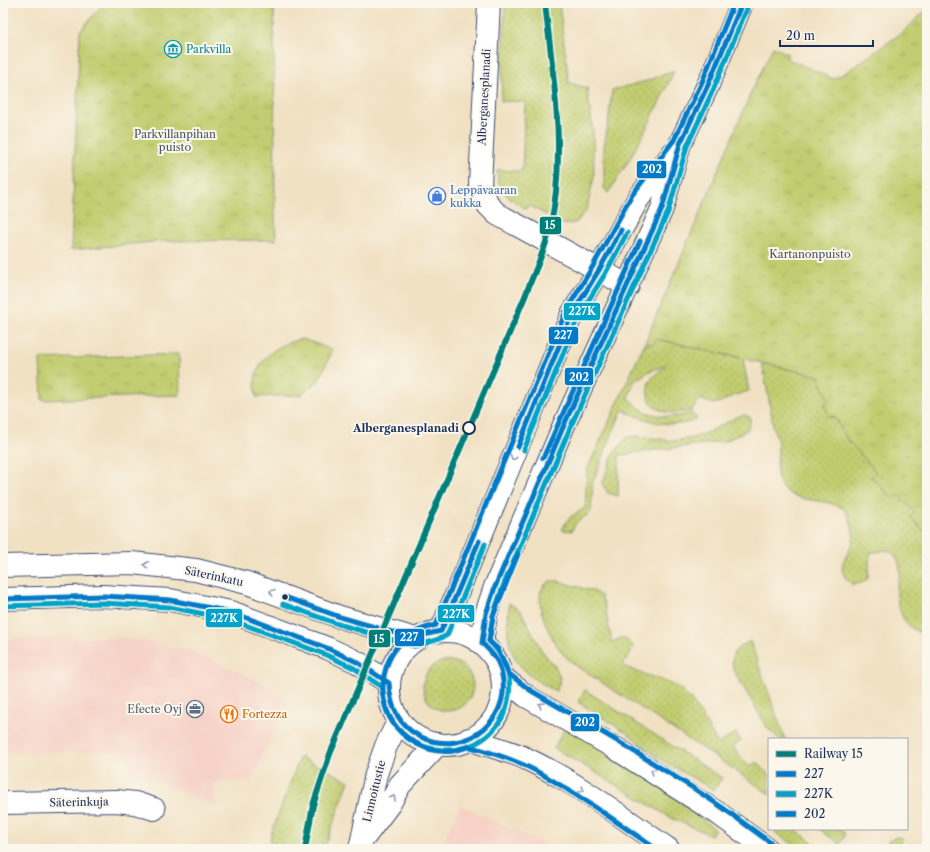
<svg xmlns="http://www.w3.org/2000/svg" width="930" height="852" font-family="'Libre Caslon Text',serif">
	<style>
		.built { fill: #f6d1c6 }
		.grass { fill: url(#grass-dots); stroke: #6e7e66 }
		.park { fill: url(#park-tufts); stroke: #6e7e66 }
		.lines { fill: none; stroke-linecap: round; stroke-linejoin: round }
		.minor-casing { stroke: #3b4a6d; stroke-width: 24 }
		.major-casing { stroke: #3b4a6d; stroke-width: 24 }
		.minor { stroke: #fff; stroke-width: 22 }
		.major { stroke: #fff; stroke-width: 22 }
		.bus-1-casing { stroke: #fbf7ec; stroke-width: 8 }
		.bus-2-casing { stroke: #fbf7ec; stroke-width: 8 }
		.bus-3-casing { stroke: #fbf7ec; stroke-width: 8 }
		.bus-1 { stroke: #007ac9; stroke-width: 5 }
		.bus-2 { stroke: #01a3c8; stroke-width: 5 }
		.bus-3 { stroke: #007ac9; stroke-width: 5 }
		.rail-1-casing { stroke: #fbf7ec; stroke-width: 9 }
		.rail-1 { stroke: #007e79; stroke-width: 6 }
		.oneway { stroke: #8d97ae }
		.stop-dot { fill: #fbf7ec; stroke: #1b2f5e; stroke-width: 2 }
		.bus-dot { fill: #1b2f5e; stroke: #fbf7ec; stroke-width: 1.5 }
		.labels { text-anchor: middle; stroke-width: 4; stroke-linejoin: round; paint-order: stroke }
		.culture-label { font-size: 11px; fill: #0d838f; stroke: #fbf7ec; text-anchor: start }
		.street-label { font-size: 11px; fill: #1b2f5e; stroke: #fbf7ec }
		.park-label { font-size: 11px; fill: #445662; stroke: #fbf7ec }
		.shop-label { font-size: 11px; fill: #366cbe; stroke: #fbf7ec; text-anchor: start }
		.stop-label { font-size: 11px; font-weight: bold; fill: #1b2f5e; stroke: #fbf7ec; text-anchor: end }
		.service-label { font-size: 11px; fill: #4e5e75; stroke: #fbf7ec; text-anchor: end }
		.food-label { font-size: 11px; fill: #c56008; stroke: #fbf7ec; text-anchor: start }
		.line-badge { stroke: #fbf7ec; stroke-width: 1.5 }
		.badge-label { font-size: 11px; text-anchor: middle; font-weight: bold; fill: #fff }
	</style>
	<defs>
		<pattern id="grass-dots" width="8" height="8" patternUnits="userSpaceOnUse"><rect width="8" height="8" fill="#c1cd6f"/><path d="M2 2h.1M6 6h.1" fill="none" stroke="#a5b063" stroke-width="1.8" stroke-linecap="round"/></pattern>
		<pattern id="park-tufts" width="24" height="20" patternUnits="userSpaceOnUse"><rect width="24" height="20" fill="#c1cd6f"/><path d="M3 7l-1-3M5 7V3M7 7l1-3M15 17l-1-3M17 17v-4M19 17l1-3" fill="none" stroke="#a5b063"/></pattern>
	</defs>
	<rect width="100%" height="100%" fill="#fbf7ec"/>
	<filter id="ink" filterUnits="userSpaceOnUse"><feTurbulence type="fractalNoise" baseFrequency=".025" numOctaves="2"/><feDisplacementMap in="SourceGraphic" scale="8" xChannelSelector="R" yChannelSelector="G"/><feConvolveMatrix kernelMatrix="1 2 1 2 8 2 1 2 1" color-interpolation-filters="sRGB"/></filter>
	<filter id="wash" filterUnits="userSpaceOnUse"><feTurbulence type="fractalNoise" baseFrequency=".012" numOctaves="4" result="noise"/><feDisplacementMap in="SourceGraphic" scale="16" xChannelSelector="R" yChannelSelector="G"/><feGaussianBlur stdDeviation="0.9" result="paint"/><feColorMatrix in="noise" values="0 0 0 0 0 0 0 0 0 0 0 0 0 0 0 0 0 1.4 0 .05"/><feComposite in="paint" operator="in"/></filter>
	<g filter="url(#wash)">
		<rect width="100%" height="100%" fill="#f1e1c3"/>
		<path class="built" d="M106 637 136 639 192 651 245 674 267 687 287 701 252 780 215 783 214 806 126 768V751L3 753V639Z
			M460 805 555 849H440Z
			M182 847 186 849H45Z"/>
		<path class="grass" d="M505 3H559L569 83 587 88 593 130 594 176 587 209 577 222 565 225 528 205 526 209 507 196 498 182 497 170 522 171 525 102 501 101Z
			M674 71C655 113 634 155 608 193L604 188V147L609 117 612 90 643 82Z
			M657 339 743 359 749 391 735 395 721 402 713 404 700 399 691 411C683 412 674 414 666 412 652 409 643 394 650 381 653 375 661 370 666 365L650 371 635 380 628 398C632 401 637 407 642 410 657 418 676 418 692 413L697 419C673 431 645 420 622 410L593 481 591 511C584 521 578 515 572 531L562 530C569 515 572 516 585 508L587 470 643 347Z
			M762 363 819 376 829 402 830 418 834 416 847 439 877 472 871 476 893 499 898 494 916 512 912 518 927 534V633C905 634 896 607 897 589 897 581 902 573 899 564 898 558 893 553 887 550L870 553 868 578C864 584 858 584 851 584 833 567 847 559 853 541 855 535 851 523 849 517 841 495 801 506 785 490 773 480 778 461 778 447 778 440 775 433 773 426 770 405 766 384 762 363Z
			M745 415 750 417V423L747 430 726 441 619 455 618 496 608 493 602 484 614 452 628 437 639 436 673 441 692 438 706 433 737 417Z
			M550 581H558L593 591 601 596 604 603 612 642 624 637 634 647 623 665C637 674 654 676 669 683 693 693 705 723 718 744L736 733 741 741 733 747 749 767 757 762 769 774V794L717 758 578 667C572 662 564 657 560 650 550 637 533 603 543 587 544 585 548 583 550 581Z
			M509 603 521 611 542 651 556 668 560 677 559 684 556 691C530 679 511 664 508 634 507 624 509 613 509 603Z
			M750 641 785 739H780L768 729 733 669C730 651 736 649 750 641Z
			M423 686a25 25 0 1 1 50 0a25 25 0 1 1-50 0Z
			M585 690 722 778 714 790 660 759 627 733 578 702Z
			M566 726 626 761 715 829 711 835 673 819 554 748Z
			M300 757 349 781 324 849H269L271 834Z
			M777 829H794L822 849H800L775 832Z
			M819 829H840L844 832 845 836 840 844Z
			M898 837 903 839 896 849H882C887 842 890 838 898 837Z"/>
		<path class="park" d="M104 3H274L275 214 276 240 162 241 71 250 80 31Z
			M926 10H927V534L911 517 915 512 898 494 893 499 871 476 876 472 847 439 834 416 830 418 824 404 829 402 819 376 657 339 653 344 647 343 643 347 753 88 773 47 788 54 786 58 833 79 845 73 903 32Z
			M303 339 333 350 319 380 300 395 256 397C256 390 254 381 256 375 262 354 283 342 303 339Z
			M179 354 180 395 42 400 40 359Z"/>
	</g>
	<g filter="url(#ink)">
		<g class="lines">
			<defs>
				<path id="minor" d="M489 3 480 185 488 205 497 214 628 286
					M441 631 470 562 572 314 599 270 638 199 673 153
					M482 643 486 614 495 587 564 425 662 209 680 144 708 85 742 3
					M3 803 116 801 135 803 154 809
					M366 835 390 803 400 785 438 744
					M360 849 376 774 386 746 399 720"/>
				<path id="major" d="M3 566 132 563 196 570 247 583 340 617 416 639
					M3 599 103 596 170 600 231 612 327 648 357 662 389 683
					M389 688a57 57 0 1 1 114 0a57 57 0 1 1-114 0Z
					M502 677 526 696 615 748 719 814 767 849
					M469 739C488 746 511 751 529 760 579 784 623 818 668 849"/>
			</defs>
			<use href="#minor" class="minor-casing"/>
			<use href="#major" class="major-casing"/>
			<use href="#minor" class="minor"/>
			<use href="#major" class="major"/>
			<defs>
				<path id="bus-1" d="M518 447 572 314 599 270 621 230
					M285 597 340 617 416 639 428 634 441 631 479 541
					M3 599 103 596 170 600 231 612 327 648 357 662 389 683C390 706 398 725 419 736 466 760 519 716 499 665 496 656 488 649 482 643L486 614 495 587 564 425 662 209 680 144 708 85 742 3"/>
				<path id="bus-2" d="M524 450 578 317 605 274 627 233
					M283 604 338 624 414 646C418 646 444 638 447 635L485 544
					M3 606 103 603 169 607 229 619 324 654 354 668 382 687C385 768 499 771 509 695 512 674 504 656 489 641L493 616 502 589 570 428 668 212 687 146 714 88 748 6"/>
				<path id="bus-3" d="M543 458 640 241
					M518 554 493 616 489 641 498 649 508 673 530 690 619 742 690 786 723 808 771 843
					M656 849C627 829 598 808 568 790 551 779 533 768 514 761 507 758 475 747 468 747 463 748 458 750 453 751 437 753 421 748 408 738 375 715 375 663 406 638 414 631 425 628 436 625L566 311 593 266 632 195 674 140 702 82 734 3"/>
			</defs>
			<use href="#bus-1" class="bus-1-casing"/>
			<use href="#bus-2" class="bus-2-casing"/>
			<use href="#bus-3" class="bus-3-casing"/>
			<use href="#bus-1" class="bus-1"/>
			<use href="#bus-2" class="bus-2"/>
			<use href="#bus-3" class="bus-3"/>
			<defs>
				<path id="rail-1" d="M305 849 313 805 330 754 526 294C534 272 545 251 550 228 567 154 553 77 545 3"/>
			</defs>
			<use href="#rail-1" class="rail-1-casing"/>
			<use href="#rail-1" class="rail-1"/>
		</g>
		<defs><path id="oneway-chevron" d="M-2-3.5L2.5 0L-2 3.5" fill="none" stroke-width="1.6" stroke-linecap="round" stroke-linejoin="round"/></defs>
		<g class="oneway">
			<use href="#oneway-chevron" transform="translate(513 458) rotate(112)"/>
			<use href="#oneway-chevron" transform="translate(146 565) rotate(-174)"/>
			<use href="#oneway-chevron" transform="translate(272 592) rotate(-160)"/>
			<use href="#oneway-chevron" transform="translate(541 705) rotate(-149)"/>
			<use href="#oneway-chevron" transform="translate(653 771) rotate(-148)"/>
			<use href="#oneway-chevron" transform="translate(582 790) rotate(30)"/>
			<use href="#oneway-chevron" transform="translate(393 798) rotate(-61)"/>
		</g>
	</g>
	<defs>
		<symbol id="museum-ring" viewBox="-11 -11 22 22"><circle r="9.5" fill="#fbf7ec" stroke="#0f9aa8" stroke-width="1.5"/><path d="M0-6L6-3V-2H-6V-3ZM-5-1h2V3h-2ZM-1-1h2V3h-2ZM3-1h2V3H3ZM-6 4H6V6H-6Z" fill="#0f9aa8"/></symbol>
		<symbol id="shop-ring" viewBox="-11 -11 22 22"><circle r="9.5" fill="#fbf7ec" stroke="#3f7fe0" stroke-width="1.5"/><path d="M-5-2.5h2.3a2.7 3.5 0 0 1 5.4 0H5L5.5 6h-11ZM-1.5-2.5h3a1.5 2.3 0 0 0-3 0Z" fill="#3f7fe0"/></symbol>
		<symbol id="office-ring" viewBox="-11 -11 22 22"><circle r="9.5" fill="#fbf7ec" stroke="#5c6f8a" stroke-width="1.5"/><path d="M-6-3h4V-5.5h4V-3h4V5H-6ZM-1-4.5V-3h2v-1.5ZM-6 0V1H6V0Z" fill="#5c6f8a"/></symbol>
		<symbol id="restaurant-ring" viewBox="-11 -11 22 22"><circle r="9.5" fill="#fbf7ec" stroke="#e8710a" stroke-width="1.5"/><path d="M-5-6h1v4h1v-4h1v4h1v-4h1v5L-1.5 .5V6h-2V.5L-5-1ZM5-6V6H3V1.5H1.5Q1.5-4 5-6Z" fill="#e8710a"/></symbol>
	</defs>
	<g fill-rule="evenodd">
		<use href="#museum-ring" x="163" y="39" width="20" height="20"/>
		<use href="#shop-ring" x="427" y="186" width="20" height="20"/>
		<use href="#office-ring" x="185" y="699" width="20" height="20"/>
		<use href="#restaurant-ring" x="219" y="704" width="20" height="20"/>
	</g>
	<circle class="stop-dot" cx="469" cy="428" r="6"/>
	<circle class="bus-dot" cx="285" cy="597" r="3.5"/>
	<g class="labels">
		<g class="culture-label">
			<text x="186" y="53">Parkvilla</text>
		</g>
		<g class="street-label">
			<text transform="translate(484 97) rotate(-87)" y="4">Alberganesplanadi</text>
			<text transform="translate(214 576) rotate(12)" y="4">Säterinkatu</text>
			<text transform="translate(374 791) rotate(-76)" y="4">Linnoitustie</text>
			<text transform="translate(79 802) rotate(-1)" y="4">Säterinkuja</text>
		</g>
		<g class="park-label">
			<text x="175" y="138">Parkvillanpihan<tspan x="175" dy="13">puisto</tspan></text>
			<text x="810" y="258">Kartanonpuisto</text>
		</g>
		<g class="shop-label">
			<text x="450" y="194">Leppävaaran<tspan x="450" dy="13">kukka</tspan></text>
		</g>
		<g class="stop-label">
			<text x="459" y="432">Alberganesplanadi</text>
		</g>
		<g class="service-label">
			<text x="182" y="713">Efecte Oyj</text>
		</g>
		<g class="food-label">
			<text x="242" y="718">Fortezza</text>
		</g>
	</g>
	<g class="line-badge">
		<rect x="636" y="160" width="31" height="19" rx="4" fill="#007ac9"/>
		<rect x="539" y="216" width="23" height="19" rx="4" fill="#007e79"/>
		<rect x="563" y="302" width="38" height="19" rx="4" fill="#01a3c8"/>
		<rect x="548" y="326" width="31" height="19" rx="4" fill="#007ac9"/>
		<rect x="564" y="367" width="30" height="19" rx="4" fill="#007ac9"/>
		<rect x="437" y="604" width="38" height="19" rx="4" fill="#01a3c8"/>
		<rect x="205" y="608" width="38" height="20" rx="4" fill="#01a3c8"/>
		<rect x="394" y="628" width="31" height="19" rx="4" fill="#007ac9"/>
		<rect x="368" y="629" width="23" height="19" rx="4" fill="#007e79"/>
		<rect x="570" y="713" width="30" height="19" rx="4" fill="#007ac9"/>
	</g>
	<g class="badge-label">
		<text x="652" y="173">202</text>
		<text x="550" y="229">15</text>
		<text x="582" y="315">227K</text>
		<text x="563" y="339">227</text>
		<text x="579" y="381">202</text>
		<text x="456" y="618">227K</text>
		<text x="224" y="622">227K</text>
		<text x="409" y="641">227</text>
		<text x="379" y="643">15</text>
		<text x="585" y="726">202</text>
	</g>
	<rect width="930" height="852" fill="none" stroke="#fbf7ec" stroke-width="16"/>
	<rect x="768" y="738" width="140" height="92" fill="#fbf7ec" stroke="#a1a7b3"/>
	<rect x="776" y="751" width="20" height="6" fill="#007e79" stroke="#a1a7b3"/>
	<text x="804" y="758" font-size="12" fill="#1b2f5e">Railway 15</text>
	<rect x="776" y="771" width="20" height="6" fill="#007ac9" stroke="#a1a7b3"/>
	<text x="804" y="778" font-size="12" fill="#1b2f5e">227</text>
	<rect x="776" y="791" width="20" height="6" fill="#01a3c8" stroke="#a1a7b3"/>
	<text x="804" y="798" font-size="12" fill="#1b2f5e">227K</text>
	<rect x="776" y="811" width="20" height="6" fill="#007ac9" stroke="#a1a7b3"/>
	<text x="804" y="818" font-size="12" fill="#1b2f5e">202</text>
	<path d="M780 40v6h93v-6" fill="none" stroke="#1b2f5e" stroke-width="2"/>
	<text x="786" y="40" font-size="12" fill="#1b2f5e" stroke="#fbf7ec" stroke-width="3" paint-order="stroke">20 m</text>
</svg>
